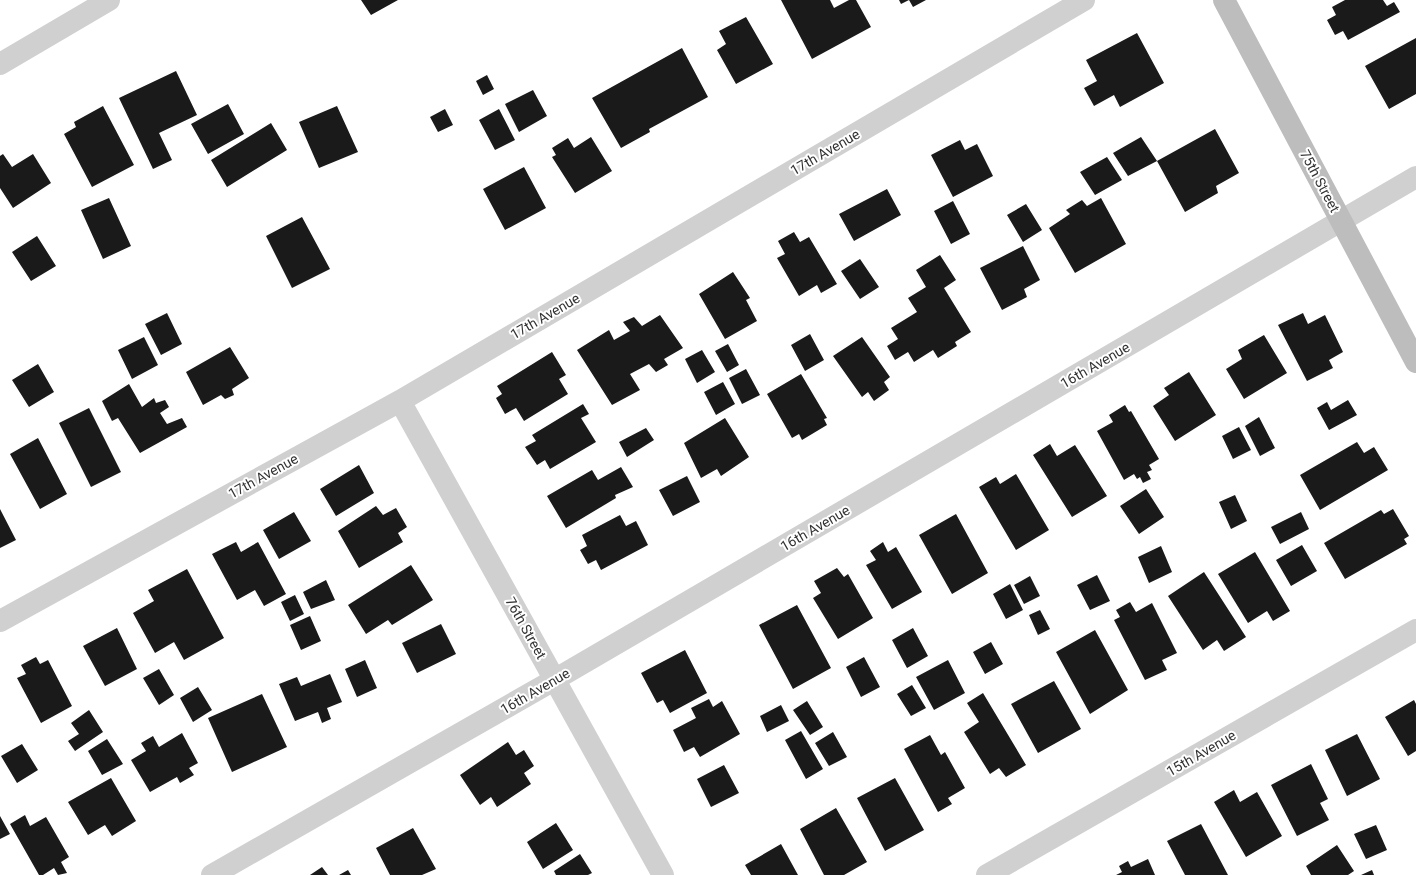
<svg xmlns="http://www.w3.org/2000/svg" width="1416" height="875" font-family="Roboto,sans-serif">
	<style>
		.building { fill: #1a1a1a }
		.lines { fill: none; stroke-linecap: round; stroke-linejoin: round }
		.street { stroke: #d0d0d0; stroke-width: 22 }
		.secondary { stroke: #bdbdbd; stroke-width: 22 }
		.labels { text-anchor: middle; stroke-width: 4; stroke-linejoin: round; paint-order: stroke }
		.street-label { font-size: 14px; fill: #333; stroke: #fff }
	</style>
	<rect width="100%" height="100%" fill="#fff"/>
	<path class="building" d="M361 0H398L371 15Z
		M781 0H830L834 8 849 0H856L871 27 812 59Z
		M899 0H926L913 7 909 0 901 4Z
		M1345 0H1383L1387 6 1394 2 1400 12 1348 40 1343 31 1335 35 1327 20 1336 15 1332 7Z
		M746 17 773 64 736 84 717 50 726 44 719 31Z
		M1137 33 1164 83 1120 107 1114 95 1094 106 1084 88 1097 81 1086 60Z
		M1416 38V94L1389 109 1365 66Z
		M682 48 708 97 649 129 650 132 621 148 592 98Z
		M176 71 197 115 159 133 172 160 153 169 119 98Z
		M487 75 494 89 483 95 476 81Z
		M533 90 547 116 519 132 505 104Z
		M228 104 244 134 208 154 191 124Z
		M103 106 134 165 92 187 64 134 76 127 74 122Z
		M337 106 358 152 319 168 299 122Z
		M445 109 453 125 438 132 430 117Z
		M499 109 515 140 495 150 479 120Z
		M271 123 287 150 227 187 211 160Z
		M1215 129 1239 173 1216 186 1218 193 1185 212 1157 161Z
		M591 137 612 171 575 193 552 157 556 155 552 148 568 138 574 148Z
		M1141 137 1157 161 1128 176 1113 153Z
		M960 140 965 150 977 144 993 176 953 197 931 155Z
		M3 154 12 167 33 154 51 183 13 208 0 188V156Z
		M1107 157 1122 180 1095 195 1080 172Z
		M524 167 546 208 505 230 483 189Z
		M887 189 901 215 854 241 839 214Z
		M109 198 131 246 103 259 81 210Z
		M1101 198 1126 244 1075 273 1049 228 1070 214 1066 210 1082 200 1087 206Z
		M953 201 970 234 951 244 934 211Z
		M1026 204 1042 230 1023 242 1007 215Z
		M302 217 330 269 292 288 266 236Z
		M794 232 800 242 809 237 837 284 821 293 817 285 799 296 777 258 785 254 778 241Z
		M37 236 56 266 31 281 12 252Z
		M1023 246 1040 280 1024 289 1027 297 1002 310 980 268Z
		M940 255 956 280 944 288 971 332 955 342 957 346 938 358 933 350 914 362 908 352 895 360 887 346 898 339 891 328 917 312 908 298 926 287 916 270Z
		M860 259 879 287 860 299 841 271Z
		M733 272 750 298 746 300 757 321 725 339 699 294Z
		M167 313 182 344 161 355 145 324Z
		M1303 313 1308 324 1325 315 1343 352 1329 360 1333 368 1307 381 1278 325Z
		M660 315 683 348 664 359 668 365 656 372 649 364 630 374 640 390 612 405 577 350 609 330 614 340 630 331 623 322 634 317 642 326Z
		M810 334 824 360 805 371 791 345Z
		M1264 335 1287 373 1244 399 1226 369 1242 359 1238 350Z
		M144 337 158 365 132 379 118 350Z
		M862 337 890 377 884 382 889 390 874 401 868 392 862 397 833 356Z
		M728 344 739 365 727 372 715 351Z
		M230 347 249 378 232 389 234 395 225 399 221 395 203 405 186 372Z
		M702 350 715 372 697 383 685 359Z
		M552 352 566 375 559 379 568 394 524 421 516 408 505 414 496 398 502 394 497 386Z
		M38 364 54 392 29 407 12 380Z
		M746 369 760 395 742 404 729 378Z
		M1189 372 1216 415 1175 441 1153 406 1169 395 1164 388Z
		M801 374 827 418 824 419 827 425 802 440 799 434 792 438 767 394Z
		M723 382 735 404 716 415 704 392Z
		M129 384 142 407 154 398 156 403 165 400 169 407 160 413 167 424 182 418 187 427 140 453 118 418 112 421 102 401Z
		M1348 400 1357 415 1329 430 1317 408 1327 402 1331 410Z
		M583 404 589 414 581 418 596 442 550 469 545 460 537 465 525 447 536 441 532 435Z
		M1125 405 1129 412 1131 411 1159 459 1149 465 1152 470 1147 472 1151 479 1143 483 1140 477 1137 479 1134 474 1124 480 1097 431 1113 422 1109 415Z
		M89 408 121 472 91 487 59 423Z
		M1259 417 1275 448 1260 456 1245 426Z
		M725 418 749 457 721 476 717 469 701 478 684 443Z
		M1239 427 1251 450 1233 459 1222 436Z
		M646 428 654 440 627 457 619 442Z
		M38 438 67 494 40 509 10 454Z
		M1357 442 1364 453 1374 447 1388 470 1320 510 1300 475Z
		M1050 444 1057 456 1075 445 1107 496 1072 517 1033 455Z
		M359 465 374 493 336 516 320 489Z
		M621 467 633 487 615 495 616 498 566 528 547 496 592 470 598 480Z
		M1016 474 1049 530 1016 550 979 487 996 477 1000 484Z
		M687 476 700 502 673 516 659 490Z
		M1146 489 1164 517 1139 534 1120 506Z
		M1235 495 1247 521 1231 529 1219 502Z
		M376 506 383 515 396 508 407 527 398 533 403 542 359 568 338 531Z
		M0 509 16 540 0 548Z
		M1393 509 1409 536 1404 539 1407 544 1345 579 1324 543 1381 510 1384 514Z
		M294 512 311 541 279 559 263 530Z
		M1301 512 1309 529 1280 544 1271 527Z
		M956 514 988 573 952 594 919 535Z
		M620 515 626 526 636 521 648 545 601 570 596 560 588 564 580 550 587 546 582 535Z
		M236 542 241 552 258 542 286 594 264 606 255 590 237 600 212 554Z
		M883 542 888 552 896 547 922 592 892 609 866 565 876 560 870 551Z
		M1302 545 1317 571 1291 586 1276 560Z
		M1161 546 1172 572 1149 583 1138 557Z
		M1255 552 1290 611 1273 621 1267 611 1248 623 1218 574Z
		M411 565 433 600 392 625 388 620 366 634 348 605Z
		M837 568 844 577 848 574 873 618 838 639 813 598 821 593 814 581Z
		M187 569 224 638 184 660 174 642 155 653 133 613 154 601 148 590Z
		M1204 572 1246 637 1224 651 1217 640 1203 650 1168 596Z
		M1097 575 1110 601 1090 610 1077 585Z
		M1030 576 1040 596 1024 604 1014 585Z
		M326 580 335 600 311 609 303 592Z
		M1010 584 1023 610 1006 619 993 594Z
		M295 595 304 614 290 621 281 602Z
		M1130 602 1136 612 1152 603 1177 653 1162 660 1167 670 1145 680 1114 620 1120 617 1116 610Z
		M797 605 831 668 793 689 759 625Z
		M1040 610 1050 629 1038 635 1029 615Z
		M310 616 321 641 301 650 290 625Z
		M441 624 456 654 417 673 402 643Z
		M117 628 137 669 105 686 83 646Z
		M913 628 928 656 907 668 892 640Z
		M1095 630 1128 690 1090 714 1056 652Z
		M991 642 1003 664 985 674 973 652Z
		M685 650 707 693 670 713 663 700 657 703 641 673Z
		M36 657 40 664 48 660 72 706 41 723 17 678 26 674 21 665Z
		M864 657 880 687 861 697 846 667Z
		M365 660 377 688 357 697 345 669Z
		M948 660 965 693 934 710 916 677Z
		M159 669 174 695 159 705 143 678Z
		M330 674 342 702 327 708 331 719 322 723 318 712 295 721 279 684 297 677 301 686Z
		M1054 681 1081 729 1038 753 1011 704Z
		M912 685 926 708 911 716 897 694Z
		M198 687 212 710 193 722 180 698Z
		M983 693 1026 765 1006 777 999 768 990 774 964 732 979 722 967 703Z
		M262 694 287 747 232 772 208 718Z
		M709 699 713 707 722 701 740 734 700 757 694 747 684 752 673 730 696 718 691 708Z
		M1414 700 1416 704V751L1408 756 1385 717Z
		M807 701 823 727 810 735 793 710Z
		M781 705 789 721 767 732 760 716Z
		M89 710 103 732 75 751 68 741 79 734 71 723Z
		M801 731 823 769 806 779 785 740Z
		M833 732 847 757 829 766 815 743Z
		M182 733 198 763 189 768 194 775 180 783 177 777 150 792 131 760 146 751 141 743 153 736 159 747Z
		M1357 734 1380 779 1347 796 1325 750Z
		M930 735 941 755 945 752 965 788 948 798 952 804 938 812 904 749Z
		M107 739 123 764 102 775 88 751Z
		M508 742 516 755 524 750 534 766 524 773 531 784 497 807 491 797 480 805 460 775Z
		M22 744 38 770 17 783 1 756Z
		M1311 764 1328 799 1320 803 1329 820 1297 836 1271 785Z
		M724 765 739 793 711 807 697 779Z
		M111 778 136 821 112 836 105 825 88 835 68 802Z
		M895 778 924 830 885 851 857 798Z
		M1234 790 1240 802 1257 792 1282 836 1246 857 1214 802Z
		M836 808 867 862 844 875H824L800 829Z
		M25 815 30 826 46 817 69 857 61 862 67 873 58 875 54 868 43 875H39L10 824Z
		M0 816 10 834 0 839Z
		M556 823 573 850 543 869 527 842Z
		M1201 824 1228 875H1185L1167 841Z
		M1376 825 1387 850 1366 859 1354 834Z
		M413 828 436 869 422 875H390L376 848Z
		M781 844 798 875H751L745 865Z
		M1337 845 1354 871 1348 875H1311L1306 866Z
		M580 854 592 873 588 875H556L554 871Z
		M1148 859 1155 875H1116L1122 872 1119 866 1128 861 1131 867Z
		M322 867 328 875H310Z
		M348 870 351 875H339Z
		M1372 870 1374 875H1361Z"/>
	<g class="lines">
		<path class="street" d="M0 64 109 0
			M400 401 663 875
			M0 621 400 401 1084 0
			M212 875 554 680 1416 177
			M987 875 1416 630"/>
		<path class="secondary" d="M1224 0 1416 362"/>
	</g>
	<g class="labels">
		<g class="street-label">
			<text transform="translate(825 152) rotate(-30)" y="5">17th Avenue</text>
			<text transform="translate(1320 181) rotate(62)" y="5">75th Street</text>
			<text transform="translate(545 316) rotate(-30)" y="5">17th Avenue</text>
			<text transform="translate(1095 365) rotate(-30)" y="5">16th Avenue</text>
			<text transform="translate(263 476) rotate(-29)" y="5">17th Avenue</text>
			<text transform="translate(815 528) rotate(-30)" y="5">16th Avenue</text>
			<text transform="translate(526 628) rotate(61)" y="5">76th Street</text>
			<text transform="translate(535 691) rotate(-30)" y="5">16th Avenue</text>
			<text transform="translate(1201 753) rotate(-30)" y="5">15th Avenue</text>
		</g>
	</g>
</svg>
